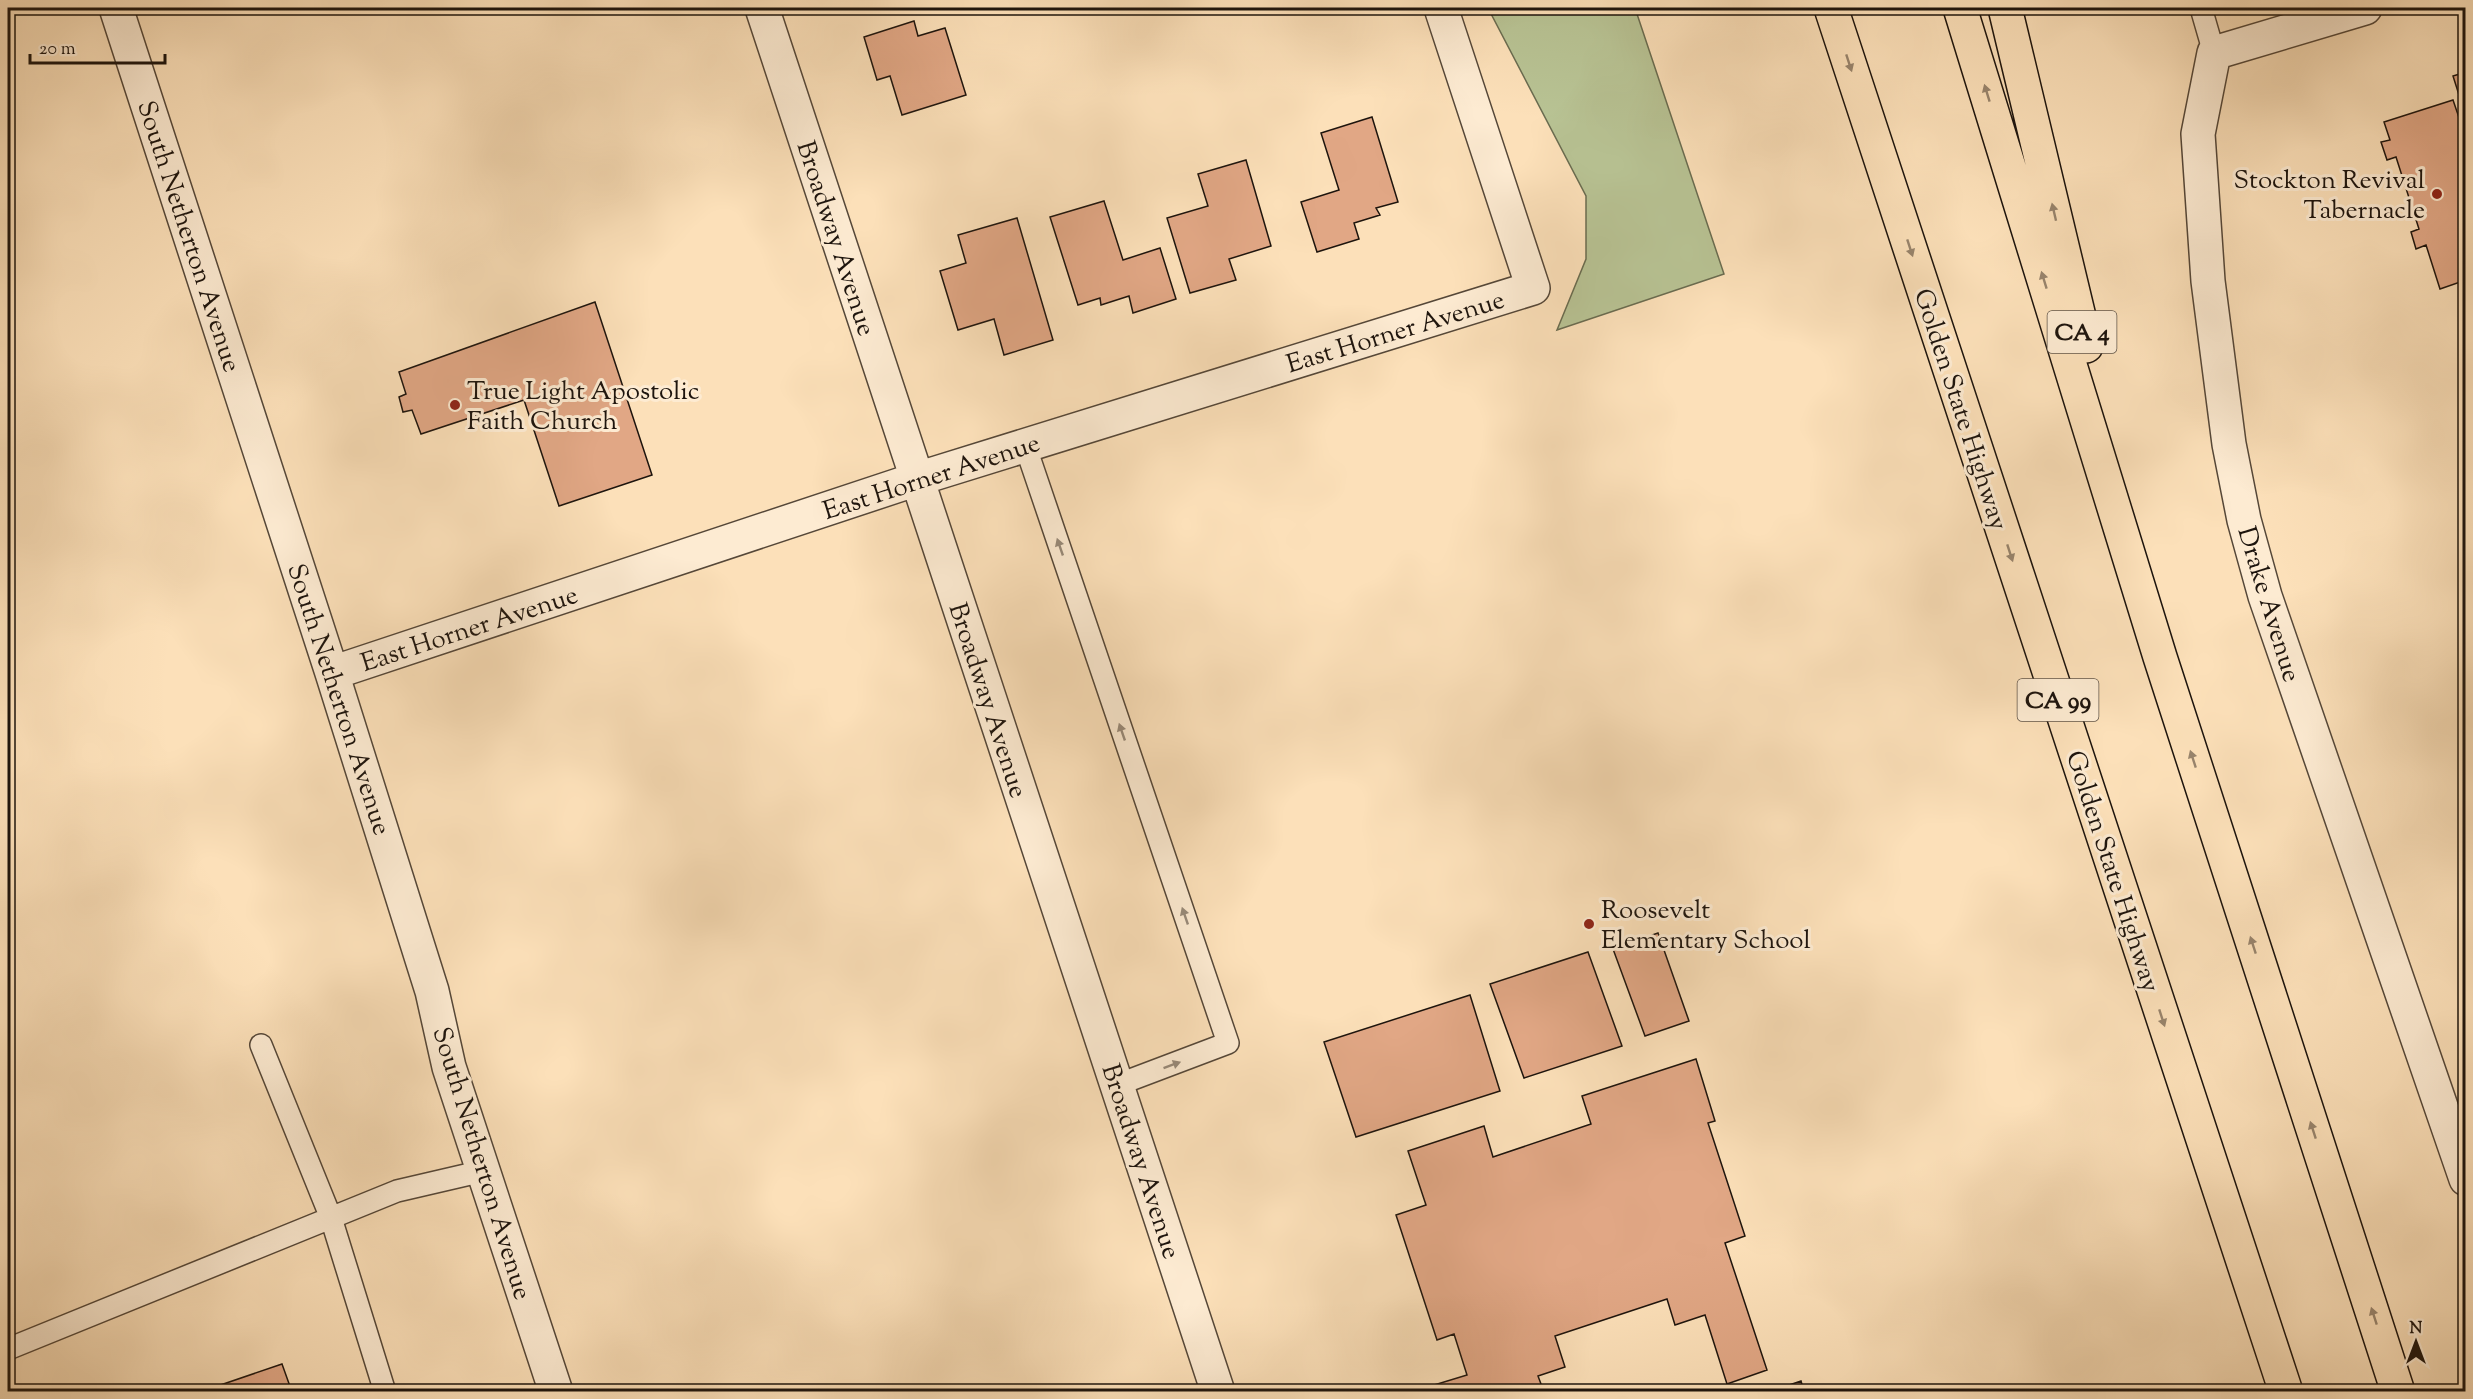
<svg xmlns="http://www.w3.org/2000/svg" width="2473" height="1399" font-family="'Sorts Mill Goudy',serif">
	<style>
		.green { fill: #b8c394; stroke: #6a6c50; stroke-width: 1.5 }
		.building { fill: #e1a785; stroke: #1d140d; stroke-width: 1.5 }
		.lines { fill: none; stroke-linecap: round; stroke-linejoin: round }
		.service-casing { stroke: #554738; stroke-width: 24 }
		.minor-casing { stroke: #554738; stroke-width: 36 }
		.motorway-casing { stroke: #1d140d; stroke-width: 36 }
		.service { stroke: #fdebd2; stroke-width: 21 }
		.minor { stroke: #fdebd2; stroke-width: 33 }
		.motorway { stroke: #fce0b9; stroke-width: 33 }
		.oneway { fill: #98846c }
		.oneway2 { fill: #988a79 }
		.poi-dot { fill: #8f2418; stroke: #fdebd2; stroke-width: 2 }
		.labels { text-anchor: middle; stroke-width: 6; stroke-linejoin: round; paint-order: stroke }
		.shield { fill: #fdebd2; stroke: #605448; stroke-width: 1.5 }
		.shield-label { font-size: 24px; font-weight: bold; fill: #1d140d }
		.poi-label { font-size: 26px; fill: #1d140d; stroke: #fdebd2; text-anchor: start }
		.street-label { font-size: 26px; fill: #1d140d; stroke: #fdebd2 }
	</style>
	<rect width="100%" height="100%" fill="#fce0b9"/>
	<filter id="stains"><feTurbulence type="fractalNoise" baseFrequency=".00333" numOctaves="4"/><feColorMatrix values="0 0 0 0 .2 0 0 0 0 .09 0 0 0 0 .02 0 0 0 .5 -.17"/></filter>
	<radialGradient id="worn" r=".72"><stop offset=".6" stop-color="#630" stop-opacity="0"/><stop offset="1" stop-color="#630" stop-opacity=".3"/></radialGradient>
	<path class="green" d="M1488 8H1635L1724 274 1557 330 1586 259V196Z"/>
	<path class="building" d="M914 21 918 36 945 28 966 95 902 115 890 76 877 80 864 37Z
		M2466 72V117L2453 76Z
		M2453 100 2466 138V280L2440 289 2426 245 2416 249 2411 232 2419 229 2396 157 2387 160 2381 142 2390 140 2384 122Z
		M1372 117 1398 202 1376 208 1380 215 1354 223 1359 239 1317 252 1301 202 1339 190 1321 133Z
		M1246 160 1271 246 1229 259 1236 280 1190 293 1167 218 1208 206 1198 174Z
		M1104 201 1123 260 1160 248 1176 299 1133 313 1129 296 1101 305 1100 298 1078 305 1050 217Z
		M1017 218 1053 340 1004 355 994 319 958 330 940 271 966 263 958 235Z
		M595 302 652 475 559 506 524 400 421 434 412 410 403 412 399 397 406 394 399 372Z
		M1658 933 1689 1021 1645 1036 1613 949Z
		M1588 952 1622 1046 1524 1078 1490 984Z
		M1470 995 1500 1091 1356 1137 1324 1042Z
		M1696 1059 1715 1121 1708 1123 1745 1236 1725 1243 1767 1370 1727 1384 1705 1315 1675 1325 1667 1299 1555 1336 1565 1367 1538 1376 1544 1392H1422L1421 1389 1467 1375 1454 1334 1437 1340 1396 1215 1426 1205 1408 1151 1484 1126 1493 1157 1591 1124 1582 1096Z
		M282 1364 292 1392H200Z
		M1801 1381 1804 1392H1768Z"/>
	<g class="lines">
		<defs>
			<path id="service" d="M2201 8 2214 53
				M1025 445 1228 1043 1117 1085
				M261 1045 331 1218 385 1392
				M8 1349 397 1191 483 1171"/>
			<path id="minor" d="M116 8 332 673 432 991 449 1067 556 1392
				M762 8 1218 1392
				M2365 8 2214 53 2198 134 2208 281 2229 444 2244 520 2265 596 2466 1179
				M332 673 917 479 1533 288 1441 8"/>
			<path id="motorway" d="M1831 8 2286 1392
				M1960 8 2160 657 2398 1392
				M2005 8 2086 346"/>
		</defs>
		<use href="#service" class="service-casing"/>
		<use href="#minor" class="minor-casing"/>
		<use href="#motorway" class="motorway-casing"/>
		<use href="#service" class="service"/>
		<use href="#minor" class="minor"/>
		<use href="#motorway" class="motorway"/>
	</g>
	<defs><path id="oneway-solid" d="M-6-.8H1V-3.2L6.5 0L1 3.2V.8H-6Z" transform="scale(1.5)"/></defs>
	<g class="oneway">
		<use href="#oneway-solid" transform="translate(1849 63) rotate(72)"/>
		<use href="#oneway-solid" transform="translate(1987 93) rotate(-107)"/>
		<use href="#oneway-solid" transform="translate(2054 212) rotate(-103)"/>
		<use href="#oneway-solid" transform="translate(1910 248) rotate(72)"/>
		<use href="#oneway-solid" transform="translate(2044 280) rotate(-107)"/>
		<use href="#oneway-solid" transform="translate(2010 553) rotate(72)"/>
		<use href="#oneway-solid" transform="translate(2193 759) rotate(-108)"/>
		<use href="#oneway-solid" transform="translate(2253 945) rotate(-108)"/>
		<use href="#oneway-solid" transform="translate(2162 1018) rotate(72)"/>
		<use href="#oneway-solid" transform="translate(2313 1130) rotate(-108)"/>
		<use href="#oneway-solid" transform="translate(2374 1316) rotate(-108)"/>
	</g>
	<g class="oneway2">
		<use href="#oneway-solid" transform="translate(1060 547) rotate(-109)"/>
		<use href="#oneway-solid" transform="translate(1122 732) rotate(-109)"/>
		<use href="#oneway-solid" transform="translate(1185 916) rotate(-109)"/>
		<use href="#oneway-solid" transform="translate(1172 1065) rotate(-20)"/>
	</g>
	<g class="poi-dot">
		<circle cx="2437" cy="194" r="6"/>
		<circle cx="455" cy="405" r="6"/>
		<circle cx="1589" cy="924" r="6"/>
	</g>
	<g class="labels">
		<g class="shield">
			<rect x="2047.5" y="311" width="69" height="42" rx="4.5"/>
			<rect x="2017.5" y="679" width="81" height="42" rx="4.5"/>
		</g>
		<g class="shield-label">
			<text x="2082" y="340">CA 4</text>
			<text x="2058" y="708">CA 99</text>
		</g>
		<g class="poi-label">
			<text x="2425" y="188" text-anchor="end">Stockton Revival<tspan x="2425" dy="30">Tabernacle</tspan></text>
			<text x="467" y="399">True Light Apostolic<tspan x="467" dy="30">Faith Church</tspan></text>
			<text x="1601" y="918">Roosevelt<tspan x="1601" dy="30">Elementary School</tspan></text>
		</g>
		<g class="street-label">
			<text transform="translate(190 236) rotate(72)" y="9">South Netherton Avenue</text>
			<text transform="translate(837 238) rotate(72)" y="9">Broadway Avenue</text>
			<text transform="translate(1395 331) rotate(-17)" y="9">East Horner Avenue</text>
			<text transform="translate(1962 409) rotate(72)" y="9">Golden State Highway</text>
			<text transform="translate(931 476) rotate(-18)" y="9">East Horner Avenue</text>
			<text transform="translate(2270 604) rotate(73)" y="9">Drake Avenue</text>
			<text transform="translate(469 628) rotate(-18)" y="9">East Horner Avenue</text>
			<text transform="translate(340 699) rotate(72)" y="9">South Netherton Avenue</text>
			<text transform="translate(989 700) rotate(72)" y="9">Broadway Avenue</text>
			<text transform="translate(2114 871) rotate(72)" y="9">Golden State Highway</text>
			<text transform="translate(1142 1161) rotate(72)" y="9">Broadway Avenue</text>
			<text transform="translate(483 1163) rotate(73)" y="9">South Netherton Avenue</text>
		</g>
	</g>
	<rect width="2473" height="1399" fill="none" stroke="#fce0b9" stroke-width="30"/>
	<rect x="9" y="9" width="2455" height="1381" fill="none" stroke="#1d140d" stroke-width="3"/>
	<rect x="15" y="15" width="2443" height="1369" fill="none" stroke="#1d140d" stroke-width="1.5"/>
	<g transform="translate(2416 1342)" stroke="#fdebd2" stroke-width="4.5" paint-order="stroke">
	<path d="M0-4.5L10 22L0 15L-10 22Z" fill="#1d140d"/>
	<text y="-9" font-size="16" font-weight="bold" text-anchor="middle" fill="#1d140d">N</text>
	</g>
	<path d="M30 54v9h135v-9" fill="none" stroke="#1d140d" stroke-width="3"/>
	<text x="39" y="54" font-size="18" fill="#1d140d" stroke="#fdebd2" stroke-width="4.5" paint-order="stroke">20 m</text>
	<rect width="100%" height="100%" filter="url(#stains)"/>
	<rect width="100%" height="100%" fill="url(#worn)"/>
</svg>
